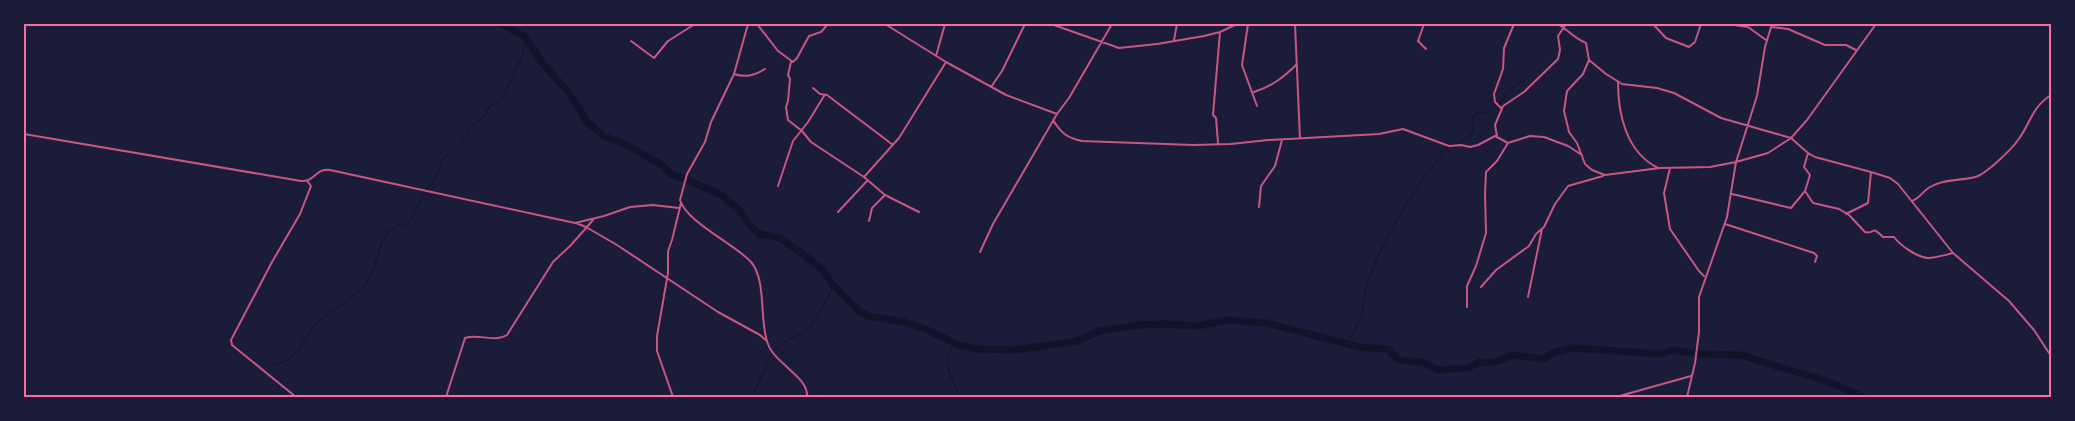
<svg xmlns="http://www.w3.org/2000/svg" width="2075" height="421" font-family="Helvetica,sans-serif">
	<style>
		.lines { fill: none; stroke-linecap: round; stroke-linejoin: round }
		.stream { stroke: #12122b; stroke-width: 1 }
		.river { stroke: #12122b; stroke-width: 7 }
		.minor { stroke: #c65784; stroke-width: 2 }
		.neatline { fill: none; stroke: #ff6b9d; stroke-width: 2 }
	</style>
	<rect width="100%" height="100%" fill="#1b1b3a"/>
	<g class="lines">
		<path class="stream" d="M954 343C939 367 953 374 959 397
			M1348 344 1362 314 1367 283 1379 254 1399 216 1420 183 1449 146 1463 141 1471 135 1473 130V117L1476 113H1488L1493 106 1500 104C1509 91 1510 87 1525 80
			M774 351 788 339 799 335 810 327 828 298 833 285
			M274 366 289 359 299 349 314 325 363 288 373 271 382 242 387 233 397 226 405 225 412 218 426 190 438 174 443 159 460 144 468 134 470 127 484 117 489 107 500 100 505 93 523 55 525 37
			M752 397 771 355"/>
		<path class="river" d="M502 24 525 37 544 65 570 94 587 122 605 137 623 143 662 165 671 174 682 178
			M688 180 723 196 740 211 749 225 760 234 780 238 800 252 822 269 833 285 858 310 868 316 904 322 925 329 959 345 977 349 1015 350 1078 341 1099 331 1139 325 1165 324 1197 326 1229 320 1267 323 1360 347 1388 349 1398 360 1422 362 1438 370 1468 368 1479 362 1487 363 1499 361 1513 355 1544 359 1553 353 1573 348 1660 354 1672 350 1694 353
			M1700 354 1741 355 1829 382 1863 397"/>
		<path class="minor" d="M748 24 734 74 711 122 705 142 687 174 680 200C687 223 735 244 751 262 767 280 759 323 768 344 775 364 809 377 807 397
			M757 24 778 51 793 62 797 58 809 36 821 32 828 24
			M885 24 946 62 1006 95 1057 114
			M1051 24 1119 48 1157 44 1204 36 1220 32 1237 24
			M1248 24 1242 65 1257 106
			M1295 24 1300 139
			M1424 24 1418 41 1426 49
			M1558 24C1568 30 1575 39 1586 43L1589 60 1606 74 1622 84 1657 88 1674 93 1721 118 1791 138 1808 153 1815 157 1871 172 1890 178 1898 184 1953 253 2009 301 2034 330 2051 356
			M1653 24 1666 38 1689 47 1695 42 1701 24
			M1727 24 1748 27 1766 40
			M1771 27 1788 29 1825 45H1846L1856 50
			M1174 40 1177 24
			M631 41 654 58 668 41 695 24
			M936 56 945 24
			M1589 60 1583 74 1567 91 1564 111 1569 132 1577 143 1585 164 1592 170 1605 175 1660 168 1710 167 1736 162 1768 153 1791 138 1807 120 1876 24
			M791 62 788 75 790 79 788 101 786 107 788 120 802 131 811 142 864 177 885 195 919 212
			M734 74C746 78 755 75 765 69
			M1618 82C1618 114 1626 152 1658 168
			M991 87 1002 71 1025 24
			M813 88 820 94 827 95 893 145
			M1254 92C1272 86 1283 78 1297 64
			M1502 109 1495 102 1494 94 1503 69 1504 48 1514 24
			M1053 120C1061 133 1067 138 1082 141L1193 145 1231 144 1268 140 1379 134 1403 129 1449 146 1461 145 1470 147 1478 145 1495 136 1508 143 1530 136 1544 137 1568 146 1582 155
			M24 134 301 181C315 182 315 168 330 170L575 223 604 216 630 207 653 205 679 208
			M1497 136 1495 125 1503 106 1524 92 1558 59 1560 50 1558 36 1566 24
			M1218 143 1216 118 1213 115 1220 32
			M1670 168 1664 193 1670 229 1699 271 1704 276
			M864 177 899 138 946 62
			M778 186 793 141 808 122 824 96
			M1805 191 1810 175 1804 167 1808 153
			M1732 194 1791 208 1805 191 1813 203 1839 209 1849 215 1865 232C1876 235 1870 224 1883 237H1894C1900 245 1916 257 1928 258 1936 258 1945 255 1953 253
			M1912 201C1920 198 1923 191 1930 187 1943 179 1960 181 1975 177 1985 175 2011 150 2018 140 2031 123 2031 108 2051 95
			M1259 207 1261 186 1275 166 1282 140
			M838 212 867 181
			M1846 214 1868 203 1871 172
			M869 221 872 208 885 195
			M576 223 586 227 617 245 718 312 760 335 767 341
			M1725 224 1814 253 1817 256 1815 262
			M980 252 993 224 1057 114 1069 98 1112 24
			M1481 287 1496 270 1529 246 1536 234 1544 227 1555 204 1568 186 1603 176
			M1528 297 1542 229
			M1467 307V286L1476 266 1486 233 1485 194 1486 172 1497 161 1508 143
			M296 397 232 345 231 340 272 262 300 214 311 186 308 182
			M446 397 465 338C478 333 495 343 507 335L553 262 571 245 593 220
			M673 397 657 351V336L668 273V251L672 240 681 203
			M1616 397 1691 376
			M1687 397 1695 363 1699 332V297L1727 217 1736 162 1757 96 1765 47 1772 24"/>
	</g>
	<rect width="2075" height="421" fill="none" stroke="#1b1b3a" stroke-width="50"/>
	<rect x="25" y="25" width="2025" height="371" class="neatline"/>
</svg>
